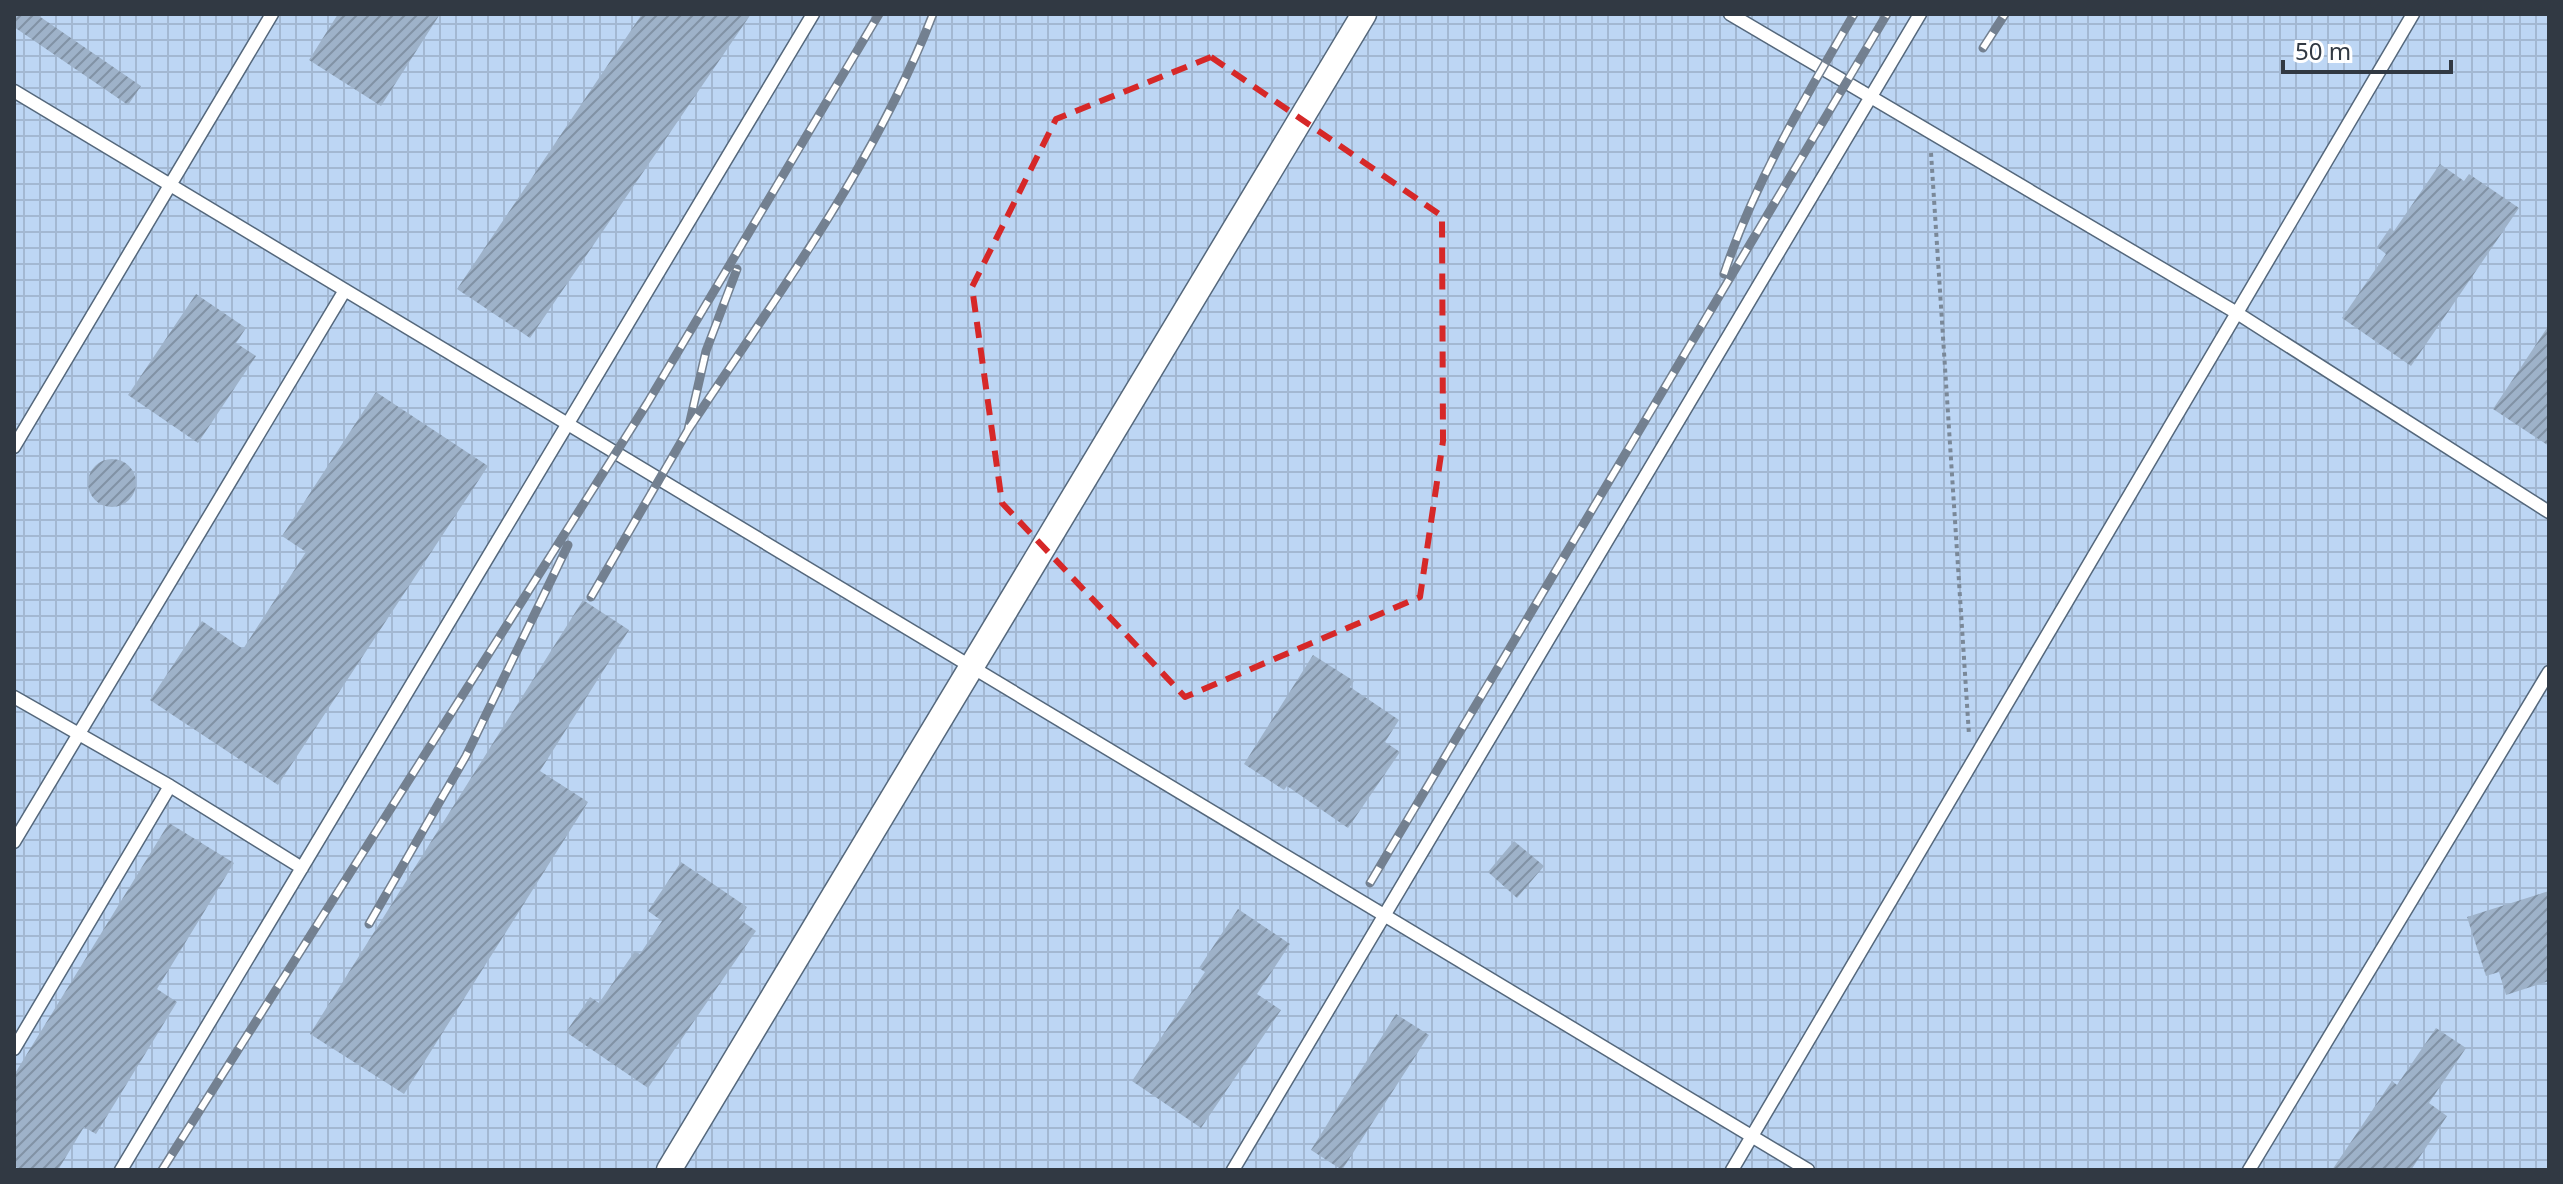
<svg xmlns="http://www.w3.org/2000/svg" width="2563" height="1184" font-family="'Noto Sans',sans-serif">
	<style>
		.industrial { fill: url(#industrial-grid) }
		.building { fill: url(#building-hatch) }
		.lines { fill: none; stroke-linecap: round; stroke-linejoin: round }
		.lane-casing { stroke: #55687c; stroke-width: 15 }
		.street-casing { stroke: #55687c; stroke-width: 27 }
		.path { stroke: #7a8898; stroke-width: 4; stroke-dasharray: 4 4; stroke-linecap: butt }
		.lane { stroke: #fff; stroke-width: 12 }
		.street { stroke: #fff; stroke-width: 24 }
		.rail-casing { stroke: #738090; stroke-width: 9 }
		.rail { stroke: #fff; stroke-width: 6; stroke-dasharray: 18; stroke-linecap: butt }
		.marked { fill: none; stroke: #d62828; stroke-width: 6; stroke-dasharray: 16 10; stroke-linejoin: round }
	</style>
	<defs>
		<pattern id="industrial-grid" width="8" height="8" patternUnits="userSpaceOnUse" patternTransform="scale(2)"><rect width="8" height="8" fill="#bdd6f4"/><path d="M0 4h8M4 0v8" fill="none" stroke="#a3b8d2"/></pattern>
		<pattern id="building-hatch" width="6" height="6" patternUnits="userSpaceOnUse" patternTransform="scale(2)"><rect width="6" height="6" fill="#9eb2c9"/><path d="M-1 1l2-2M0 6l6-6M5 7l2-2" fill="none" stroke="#8192a5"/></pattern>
	</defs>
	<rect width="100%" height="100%" fill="#cfe4fc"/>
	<path class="industrial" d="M14 14H2549V1170H14Z"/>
	<path class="building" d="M14 14H36L141 86 128 105 14 27Z
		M338 14H440L381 106 309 60Z
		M642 14H751L530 338 457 289Z
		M2440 164 2464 181 2469 174 2519 208 2411 366 2342 318 2386 254 2377 247 2390 228 2394 231Z
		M196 294 246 328 236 343 256 356 198 443 128 395Z
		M2549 325V446L2493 409Z
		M376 392 488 466 278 785 150 700 202 621 243 649 306 552 282 536Z
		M88 483a24 24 0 1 1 48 0a24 24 0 1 1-48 0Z
		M583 600 629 630 540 771 588 802 404 1094 310 1034Z
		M1313 655 1354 681 1350 687 1399 720 1385 742 1400 752 1348 828 1287 786 1284 790 1244 764Z
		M169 823 234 863 157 989 177 1002 96 1134 84 1127 58 1170H21L14 1166V1075Z
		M1514 841 1544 866 1517 898 1488 872Z
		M681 862 747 907 739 919 756 931 648 1088 566 1032 590 997 599 1003 635 951 640 954 662 921 648 911Z
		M2549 891V981L2506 995 2499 972 2486 976 2467 917Z
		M1238 909 1290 944 1257 994 1281 1010 1201 1128 1132 1081 1205 972 1199 968Z
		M1396 1014 1429 1035 1342 1170 1311 1150Z
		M2436 1028 2466 1048 2429 1103 2447 1116 2411 1170H2332L2392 1081 2397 1085Z"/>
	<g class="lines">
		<defs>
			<path id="lane" d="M1730 14 2237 313 2549 512
				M14 91 1808 1170
				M14 447 272 14
				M14 697 170 786 14 1049
				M170 786 302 868
				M14 842 345 290
				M121 1170 813 14
				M1233 1170 1920 14
				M1732 1170 2413 14
				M2249 1170 2549 672"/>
			<path id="street" d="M669 1170 1364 14"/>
		</defs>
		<use href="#lane" class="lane-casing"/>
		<use href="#street" class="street-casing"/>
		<path class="path" d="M1931 153 1969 735"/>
		<use href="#lane" class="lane"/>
		<use href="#street" class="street"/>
		<defs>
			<path id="rail" d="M1983 48 2005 14
				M1724 274C1755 181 1805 98 1854 14
				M688 430C777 295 874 166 933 14
				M591 597 688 430 706 351 737 269
				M1370 883 1887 14
				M369 924 466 756 568 545
				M162 1170 648 402 879 14"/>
		</defs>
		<use href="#rail" class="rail-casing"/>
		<use href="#rail" class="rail"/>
	</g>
	<path class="marked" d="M1211 57 1442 216 1443 441 1420 597 1185 697 1002 503 972 287 1056 119Z"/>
	<rect width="2563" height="1184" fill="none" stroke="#313943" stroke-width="32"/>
	<path d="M2283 60v12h168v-12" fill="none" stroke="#313943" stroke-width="4"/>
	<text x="2295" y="60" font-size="24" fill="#313943" stroke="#ffffff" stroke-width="6" paint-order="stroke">50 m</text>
</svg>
